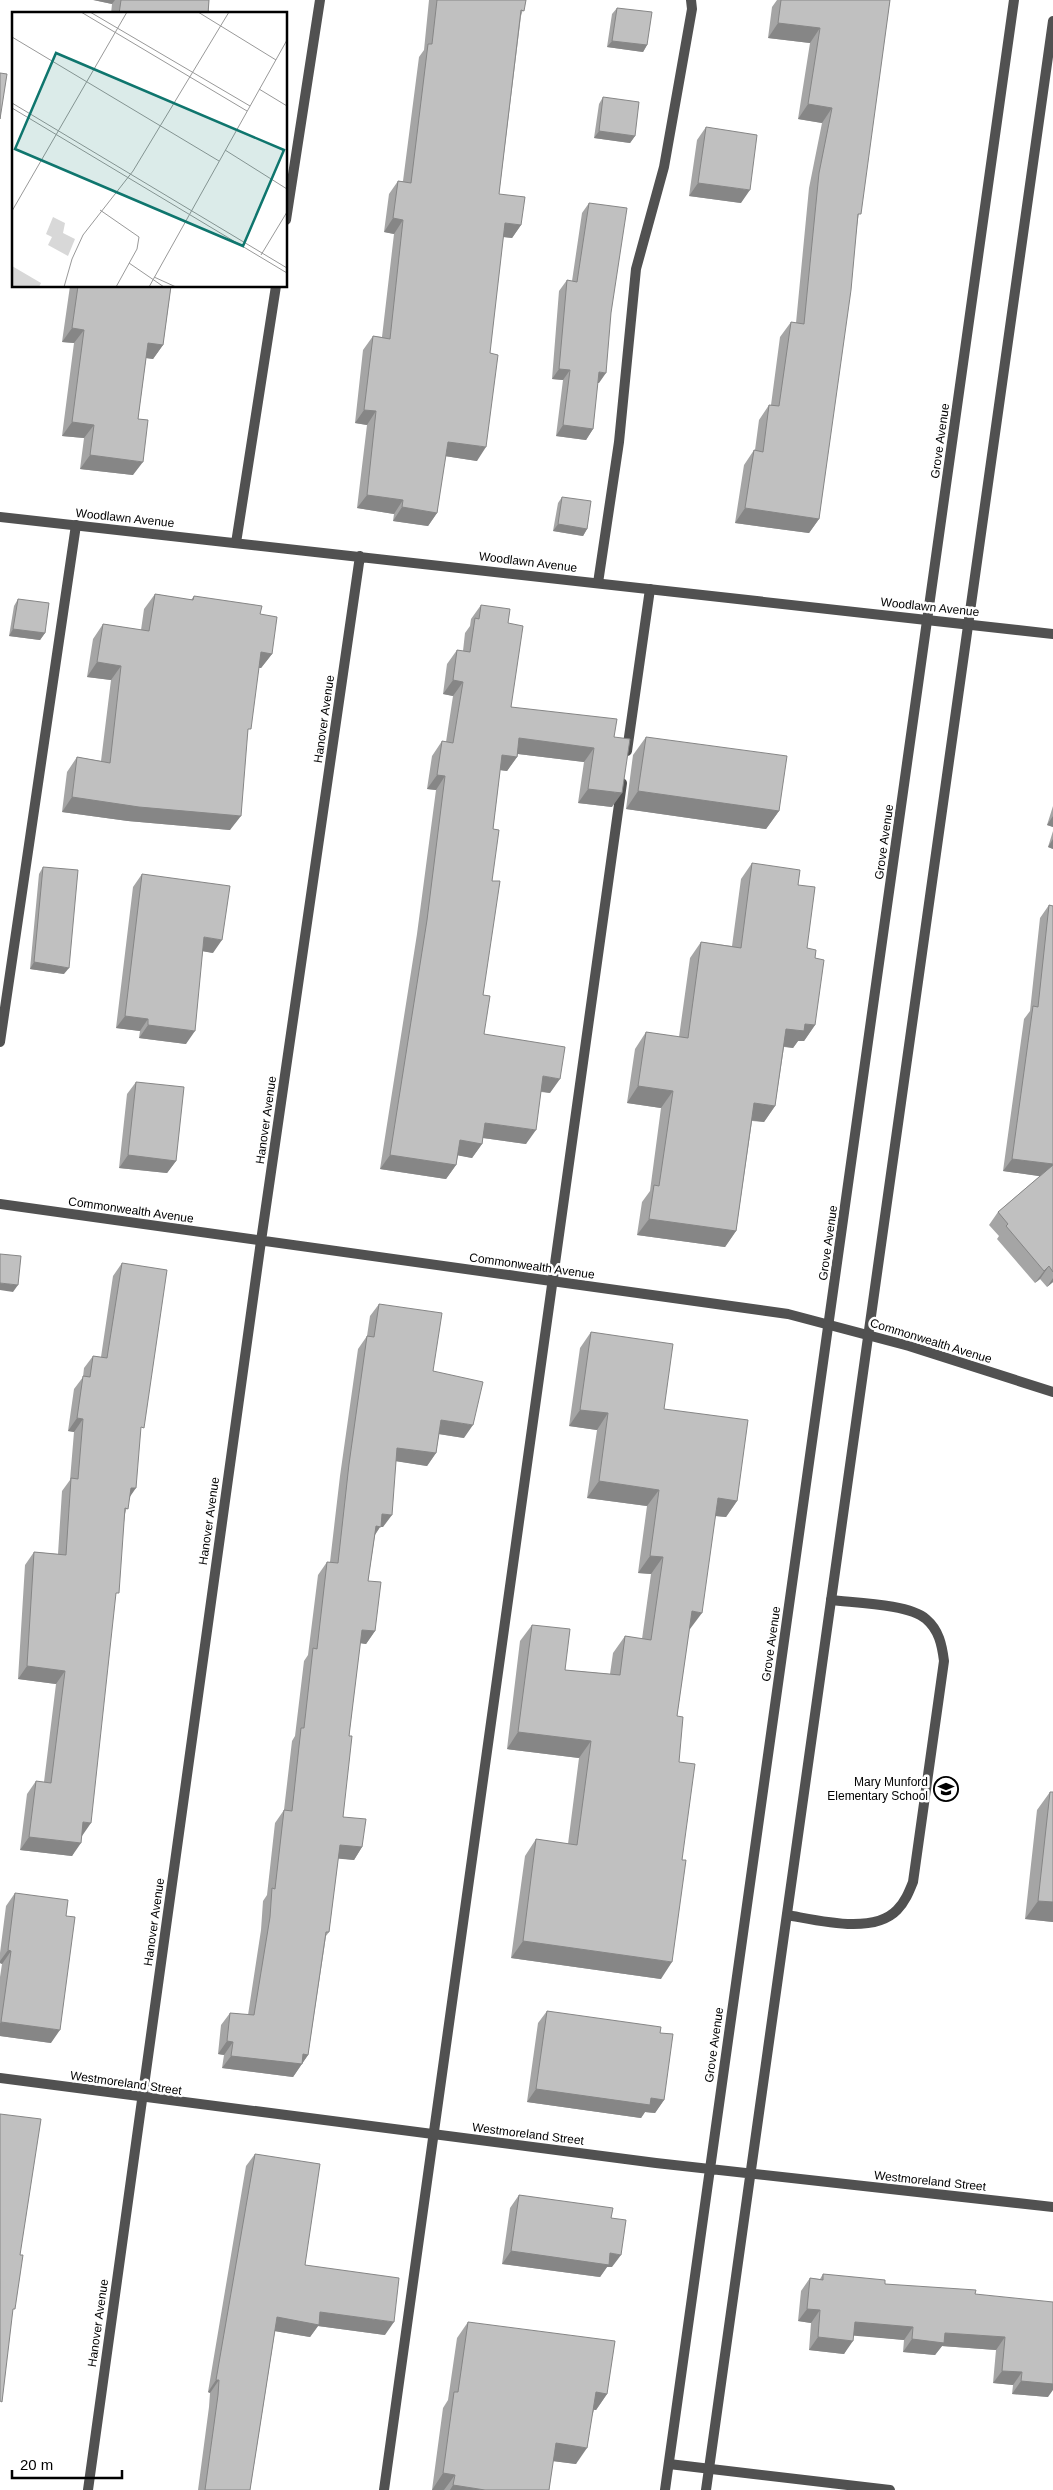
<svg xmlns="http://www.w3.org/2000/svg" width="1053" height="2490" font-family="Arial,sans-serif">
	<style>
		.lines { fill: none; stroke-linecap: round; stroke-linejoin: round }
		.service { stroke: #515151; stroke-width: 10 }
		.minor { stroke: #515151; stroke-width: 10 }
		.tertiary { stroke: #515151; stroke-width: 10 }
		.wall { fill: #a5a5a5 }
		.shaded-wall { fill: #868686 }
		.building { fill: #c0c0c0; stroke: #868686 }
		.labels { text-anchor: middle; stroke-width: 5; stroke-linejoin: round; paint-order: stroke }
		.street-label { font-size: 12px; fill: #000; stroke: #fff }
		.poi-label { font-size: 12px; fill: #000; stroke: #fff; text-anchor: end }
		.inset-road { fill: none; stroke: #999; stroke-width: 1 }
		.view { fill: #0f766e; fill-opacity: 0.15; stroke: #0f766e; stroke-width: 2.5 }
		.inset-edge { fill: none; stroke: #000; stroke-width: 2.5 }
	</style>
	<rect width="100%" height="100%" fill="#fff"/>
	<g class="lines">
		<path class="service" d="M598 583 619 442 636 269 664 167 692 9 691 0
			M627 751 650 589
			M0 1042 76 525
			M787 1915C817 1920 873 1935 897 1910 905 1902 909 1892 913 1882L944 1661C942 1645 939 1630 926 1619 909 1604 855 1603 831 1600
			M669 2464 890 2490
			M384 2490 622 783"/>
		<path class="minor" d="M286 220 320 0
			M0 517 1053 634
			M236 543 276 286
			M0 1204 788 1314 909 1346 1053 1392
			M88 2490 261 1241 360 556"/>
		<path class="tertiary" d="M0 2078 656 2163 1053 2207
			M665 2490 1014 0
			M706 2490 1053 21"/>
	</g>
	<path class="wall" d="M94 0H209L208 14H111L112 4Z
		M429 0H526L521 16 499 194 521 225 512 238 503 237 477 461 445 456 437 513 428 526 393 521 394 514 357 508 367 425 355 423 363 350 373 336 382 337 394 234 384 232 389 194 398 181H403L419 57 424 50Z
		M777 0H890L858 219 819 519 809 533 735 523 744 465 754 450H755L759 420 769 405H771L780 337 791 322 796 323 809 188 822 123 798 119 810 43 768 38 772 7Z
		M617 8 647 45 643 52 607 47 612 14Z
		M603 97 635 136 630 143 594 138 599 104Z
		M706 127 741 203 689 196 697 140Z
		M589 203 599 383H597L593 429 586 440 556 436 563 380 552 379 559 291 567 280 572 281 582 213Z
		M70 286H177L176 288 171 287 163 345 153 359 146 358 138 419 133 475 80 469 84 438 62 436 74 343 62 342Z
		M562 497 587 529 583 536 553 531 558 503Z
		M155 594 191 600 194 596 260 614 272 654 261 668H259L230 830 128 821 62 812 67 772 77 757 101 761 111 680 87 677 93 639 103 624 141 630 144 609Z
		M18 599 45 633 40 640 9 636 14 606Z
		M481 605 508 623 511 707 614 737 612 807 578 803 584 762 518 754 517 757 507 771 500 770 493 829 492 881 483 995 484 1034 550 1093 541 1092 526 1144 483 1138 482 1144 472 1158 458 1155 456 1165 446 1179 380 1169 417 934 436 790 427 789 432 756 442 741 446 742 453 696 443 694 447 664 457 650 463 651 465 633 470 626 471 619Z
		M646 737 779 811 766 829 626 809 633 755Z
		M1053 806V827L1047 825Z
		M1053 831V849L1048 847Z
		M752 863 798 885 807 948 815 958V1025L804 1041H798L793 1048 784 1047 775 1106 764 1122 752 1121 736 1231 725 1247 637 1235 642 1202 650 1191 661 1108 627 1103 635 1049 646 1032 679 1037 690 958 701 942 732 946 741 879Z
		M43 867 64 974 30 969 39 874Z
		M142 874 213 953 203 951 186 1044 139 1038 140 1031 116 1028 133 887Z
		M1049 905 1053 906V1282L1047 1287 1040 1279 1035 1283 997 1239 999 1236 989 1225 998 1212 1040 1176 1003 1171 1024 1019 1030 1011 1040 918Z
		M136 1082 176 1161 167 1173 119 1168 127 1094Z
		M122 1263 140 1433 130 1497 125 1514 115 1597 82 1836 72 1856 20 1850 27 1794 36 1781 44 1782 56 1684 18 1679 25 1565 34 1552 58 1554 62 1491 70 1480 74 1432 68 1431 74 1389 83 1377 84 1368 93 1356 101 1357 113 1276Z
		M379 1304 433 1371 464 1438 439 1434 436 1453 427 1466 396 1461 383 1527H380L375 1535 368 1581 375 1631 366 1644 360 1643 349 1736 343 1817 362 1847 354 1860 338 1858 329 1932 326 1936 308 2055 293 2077 222 2068 224 2055 218 2054 221 2025 230 2013 248 2015 261 1930 263 1901 267 1895 275 1823 284 1810 292 1741 295 1736 304 1661 308 1655 318 1575 327 1562H330L340 1476 358 1349 367 1336 370 1316Z
		M591 1332 664 1409 737 1501 726 1517 715 1516 690 1629H689L677 1716 661 1979 511 1958 525 1856 536 1839 568 1844 579 1758 507 1749 520 1641 532 1625 565 1670 610 1674 613 1653 625 1636 642 1639 651 1574 638 1573 647 1506 587 1498 597 1430 569 1426 580 1348Z
		M1050 1792H1053V1922L1025 1919 1037 1810Z
		M15 1893 51 2043 0 2036V1977L2 1964 0 1963V1953L6 1906Z
		M547 2011 660 2033 664 2100 655 2113 645 2112 641 2118 527 2102 538 2023Z
		M255 2154 305 2265 385 2335 318 2326 310 2337 275 2331 250 2490H198L209 2407 210 2393 208 2392 246 2166Z
		M519 2195 611 2218 612 2267H607L600 2277 502 2264 510 2208Z
		M823 2274 885 2284 975 2294 1048 2397 1012 2394 1013 2385 993 2383 996 2350 942 2346 935 2355 903 2352 904 2340 854 2335 844 2354 809 2350 811 2323 798 2321 801 2291 810 2278 820 2279Z
		M468 2322 607 2394 596 2410H594L576 2464 553 2461 549 2490H432L443 2408 448 2400 457 2338Z"/>
	<path class="shaded-wall" d="M93 0H115L112 4Z
		M778 23 820 28 810 43 768 38Z
		M612 41 647 45 643 52 607 47Z
		M808 104 832 108 822 123 798 119Z
		M599 131 635 136 630 143 594 138Z
		M698 183 750 190 741 203 689 196Z
		M393 218 403 220 394 234 384 232Z
		M505 223 521 225 512 238 496 236Z
		M72 328 84 330 74 343 62 342Z
		M148 343 163 345 153 359 139 357Z
		M559 369 570 370 563 380 552 379Z
		M599 372 606 373 599 383H591Z
		M364 410 376 411 367 425 355 423Z
		M72 422 94 425 84 438 62 436Z
		M563 425 593 429 586 440 556 436Z
		M448 442 486 447 477 461 438 455Z
		M90 455 143 462 133 475 80 469Z
		M367 495 403 500 394 514 357 508Z
		M402 507 437 513 428 526 393 521Z
		M745 508 819 519 809 533 735 523Z
		M558 524 587 529 583 536 553 531Z
		M13 629 45 633 40 640 9 636Z
		M261 652 272 654 261 668 251 667Z
		M97 662 121 666 111 680 87 677Z
		M453 680 463 682 453 696 443 694Z
		M519 738 594 748 584 762 510 753Z
		M502 755 517 757 507 771 492 769Z
		M437 775 445 776 436 790 427 789Z
		M588 789 622 793 612 807 578 803Z
		M638 791 779 811 766 829 626 809Z
		M72 797 241 816 230 830 128 821 62 812Z
		M1053 816V827L1047 825Z
		M1053 839V849L1048 847Z
		M204 937 222 940 213 953 195 950Z
		M34 962 69 968 64 974 30 969Z
		M125 1016 148 1019 140 1031 116 1028Z
		M805 1024 815 1025 804 1041H798L793 1048 775 1045 786 1029Z
		M148 1025 195 1031 186 1044 139 1038Z
		M543 1076 560 1079 550 1093 533 1090Z
		M638 1086 673 1091 661 1108 627 1103Z
		M754 1103 775 1106 764 1122 743 1119Z
		M485 1123 536 1130 526 1144 476 1137Z
		M460 1140 482 1144 472 1158 450 1154Z
		M128 1155 176 1161 167 1173 119 1168Z
		M390 1155 456 1165 446 1179 380 1169Z
		M1012 1159 1053 1164V1165L1045 1177 1003 1171Z
		M649 1219 736 1231 725 1247 637 1235Z
		M1049 1266 1040 1279 1035 1283 1044 1271Z
		M1053 1278V1282L1047 1287Z
		M0 1283 18 1285 13 1292 0 1290Z
		M580 1410 608 1413 597 1430 569 1426Z
		M77 1418 83 1419 74 1432 68 1431Z
		M441 1420 473 1425 464 1438 432 1433Z
		M397 1448 436 1453 427 1466 388 1460Z
		M599 1481 659 1490 647 1506 587 1498Z
		M131 1488H136L127 1501Z
		M718 1498 737 1501 726 1517 706 1515Z
		M382 1514 392 1515 383 1527H380L372 1539H367Z
		M650 1556 663 1557 651 1574 638 1573Z
		M692 1611 702 1613 690 1629 680 1628Z
		M362 1630 375 1631 366 1644 353 1642Z
		M27 1666 65 1671 56 1684 18 1679Z
		M518 1732 591 1741 579 1758 507 1749Z
		M83 1822 91 1823 82 1836 74 1835Z
		M29 1837 81 1843 72 1856 20 1850Z
		M340 1845 362 1847 354 1860 331 1858Z
		M1038 1901 1053 1902V1922L1025 1919Z
		M523 1941 672 1962 661 1979 511 1958Z
		M8 1950 11 1951 2 1964 0 1963V1961Z
		M1 2022 60 2030 51 2043 0 2036V2023Z
		M227 2041 233 2042 224 2055 218 2054Z
		M303 2054 308 2055 293 2077 222 2068 231 2056Z
		M536 2089 651 2098 664 2100 655 2113 645 2112 641 2118 527 2102Z
		M511 2251 610 2253 621 2255 612 2267H607L600 2277 502 2264Z
		M807 2309 820 2310 811 2323 798 2321Z
		M320 2312 394 2322 385 2335 318 2326 310 2337 268 2330 277 2317Z
		M855 2322 913 2327 904 2340 846 2335Z
		M945 2333 1005 2337 996 2350 942 2346 935 2355 903 2352 912 2339Z
		M818 2337 853 2341 844 2354 809 2350Z
		M1002 2371 1022 2372 1013 2385 993 2383Z
		M1053 2379V2390L1048 2397 1012 2394 1021 2381Z
		M216 2380H219L210 2393 208 2392Z
		M596 2392 607 2394 596 2410 585 2408Z
		M556 2443 587 2448 576 2464 544 2460Z
		M443 2473 455 2475 444 2490H432Z
		M453 2485 485 2490H450Z"/>
	<path class="building" d="M121 0H209L208 14H119Z
		M437 0H526L524 11 521 10 499 194 525 197 521 225 505 223 490 353 498 355 486 447 448 442 437 513 402 507 403 500 367 495 376 411 364 410 373 336 390 339 403 220 393 218 398 181 411 183 428 44H432Z
		M781 0H890L861 214H858L851 290 819 519 745 508 754 450 763 452 769 405 779 406 791 322 804 324 819 173 832 108 808 104 820 28 778 23Z
		M617 8 652 12 647 45 612 41Z
		M0 73 7 74 0 119Z
		M603 97 639 102 635 136 599 131Z
		M706 127 757 135 750 190 698 183Z
		M589 203 627 208 611 313 606 373 599 372 593 429 563 425 570 370 559 369 567 280 577 282Z
		M78 286H171L163 345 148 343 138 419 148 420 143 462 90 455 94 425 72 422 84 330 72 328Z
		M562 497 591 501 587 529 558 524Z
		M155 594 193 600 194 596 262 606 260 614 277 617 272 654 261 652 251 729H248L241 816 139 807 72 797 77 757 110 763 121 666 97 662 103 624 149 631Z
		M18 599 49 603 45 633 13 629Z
		M481 605 510 609 508 623 523 626 511 707 617 719 614 737 630 739 622 793 588 789 594 748 519 738 517 757 502 755 493 829 499 830 492 881H500L483 995 490 996 484 1034 565 1047 560 1079 543 1076 536 1130 485 1123 482 1144 460 1140 456 1165 390 1155 427 920 445 776 437 775 442 741 453 743 463 682 453 680 457 650 470 652 475 618 479 619Z
		M646 737 787 756 779 811 638 791Z
		M752 863 800 870 798 885 815 887 807 948 816 950 815 958 824 960 815 1025 805 1024 804 1031 786 1029 775 1106 754 1103 736 1231 649 1219 654 1185 659 1186 673 1091 638 1086 646 1032 688 1038 701 942 741 948Z
		M43 867 78 870 69 968 34 962Z
		M142 874 230 886 222 940 204 937 195 1031 148 1025V1019L125 1016Z
		M1049 905 1053 906V1164L1012 1159 1033 1006 1038 1007Z
		M136 1082 184 1087 176 1161 128 1155Z
		M1053 1165V1272L1049 1266 1044 1271 1006 1226 1008 1224 998 1212Z
		M0 1254 21 1256 18 1285 0 1283Z
		M122 1263 167 1270 144 1428 141 1427 136 1488H131L128 1509 125 1508 119 1593H116L91 1823 83 1822 81 1843 29 1837 36 1781 51 1783 65 1671 27 1666 34 1552 66 1555 71 1478 78 1479 83 1419 77 1418 83 1376 90 1377 93 1356 107 1358Z
		M379 1304 442 1313 433 1371 483 1382 473 1425 441 1420 436 1453 397 1448 392 1515 382 1514 381 1527 376 1526 368 1581 381 1582 375 1631 362 1630 349 1736H352L343 1817 366 1819 362 1847 340 1845 329 1932H326L308 2055 303 2054 302 2064 231 2056 233 2042 227 2041 230 2013 254 2015 270 1917 272 1888 275 1889 284 1810 292 1811 301 1728H304L313 1648 317 1649 327 1562 338 1563 349 1464 367 1336 374 1337Z
		M591 1332 673 1344 664 1409 748 1420 737 1501 718 1498 702 1613 692 1611 677 1716 683 1717 679 1762 695 1764 682 1860H686L672 1962 523 1941 536 1839 577 1845 591 1741 518 1732 532 1625 570 1629 565 1670 620 1675 625 1636 651 1640 663 1557 650 1556 659 1490 599 1481 608 1413 580 1410Z
		M1050 1792H1053V1902L1038 1901Z
		M15 1893 68 1900 66 1916 75 1917 60 2030 1 2022 11 1951 8 1950Z
		M547 2011 661 2027 660 2033 673 2034 664 2100 651 2098 650 2105 536 2089Z
		M0 2114 41 2119 20 2255H23L15 2309H13L2 2402 0 2401Z
		M255 2154 320 2164 305 2265 399 2278 394 2322 320 2312 319 2325 277 2317 250 2490H205L218 2395 219 2380H216Z
		M519 2195 613 2208 611 2218 626 2220 621 2255 610 2253 609 2265 511 2251Z
		M823 2274 885 2280V2284L976 2290 975 2294 1053 2302V2384L1021 2381 1022 2372 1002 2371 1005 2337 945 2333 944 2343 912 2339 913 2327 855 2322 853 2341 818 2337 820 2310 807 2309 810 2278 823 2280Z
		M468 2322 615 2341 607 2394 596 2392 587 2448 556 2443 549 2490H485L453 2485 455 2475 443 2473 454 2392H458Z"/>
	<defs>
		<symbol id="school-ring" viewBox="-11 -11 22 22"><circle r="9.5" fill="#fff" stroke="#000" stroke-width="1.5"/><path d="M0-5L7-2L0 1L-7-2ZM-4 1L0 2.5L4 1V4Q0 6-4 4Z" fill="#000"/></symbol>
	</defs>
	<g fill-rule="evenodd">
		<use href="#school-ring" x="932" y="1775" width="28" height="28"/>
	</g>
	<g class="labels">
		<g class="street-label">
			<text transform="translate(940 441) rotate(-82)" y="4">Grove Avenue</text>
			<text transform="translate(125 518) rotate(6)" y="4">Woodlawn Avenue</text>
			<text transform="translate(528 562) rotate(7)" y="4">Woodlawn Avenue</text>
			<text transform="translate(930 607) rotate(6)" y="4">Woodlawn Avenue</text>
			<text transform="translate(324 719) rotate(-82)" y="4">Hanover Avenue</text>
			<text transform="translate(884 842) rotate(-82)" y="4">Grove Avenue</text>
			<text transform="translate(266 1120) rotate(-82)" y="4">Hanover Avenue</text>
			<text transform="translate(131 1210) rotate(8)" y="4">Commonwealth Avenue</text>
			<text transform="translate(828 1243) rotate(-82)" y="4">Grove Avenue</text>
			<text transform="translate(532 1266) rotate(8)" y="4">Commonwealth Avenue</text>
			<text transform="translate(931 1341) rotate(17)" y="4">Commonwealth Avenue</text>
			<text transform="translate(209 1521) rotate(-82)" y="4">Hanover Avenue</text>
			<text transform="translate(771 1644) rotate(-82)" y="4">Grove Avenue</text>
			<text transform="translate(154 1922) rotate(-82)" y="4">Hanover Avenue</text>
			<text transform="translate(714 2045) rotate(-82)" y="4">Grove Avenue</text>
			<text transform="translate(126 2083) rotate(8)" y="4">Westmoreland Street</text>
			<text transform="translate(528 2134) rotate(7)" y="4">Westmoreland Street</text>
			<text transform="translate(930 2181) rotate(6)" y="4">Westmoreland Street</text>
			<text transform="translate(98 2323) rotate(-82)" y="4">Hanover Avenue</text>
		</g>
		<g class="poi-label">
			<text x="928" y="1786">Mary Munford<tspan x="928" dy="14">Elementary School</tspan></text>
		</g>
	</g>
	<g transform="translate(12 12)">
		<rect width="275" height="275" fill="#fff"/>
		<path d="M41 205 53 211 51 221 63 227 56 244 36 233 40 225 34 222ZM0 254 29 271 27 275H0Z" fill="#d8d8d8"/>
		<path class="inset-road" d="M69 0 235 99M78 0 238 94M186 0 264 48M0 25 207 149M247 77 275 94M0 91 275 256M0 96 275 261M213 138 275 177M88 198 127 225 125 237 104 275M0 199 115 0M249 243 275 200M117 251 152 275M142 265 164 275M52 275 60 247 71 223 121 159 217 0M137 275 275 28"/>
		<path class="view" d="M44 41 272 138 231 234 3 137Z"/>
		<rect width="275" height="275" class="inset-edge"/>
	</g>
	<path d="M12 2470v8h110v-8" fill="none" stroke="#000000" stroke-width="2.5"/>
	<text x="20" y="2470" font-size="15" fill="#000000" stroke="#ffffff" stroke-width="4" paint-order="stroke">20 m</text>
</svg>
